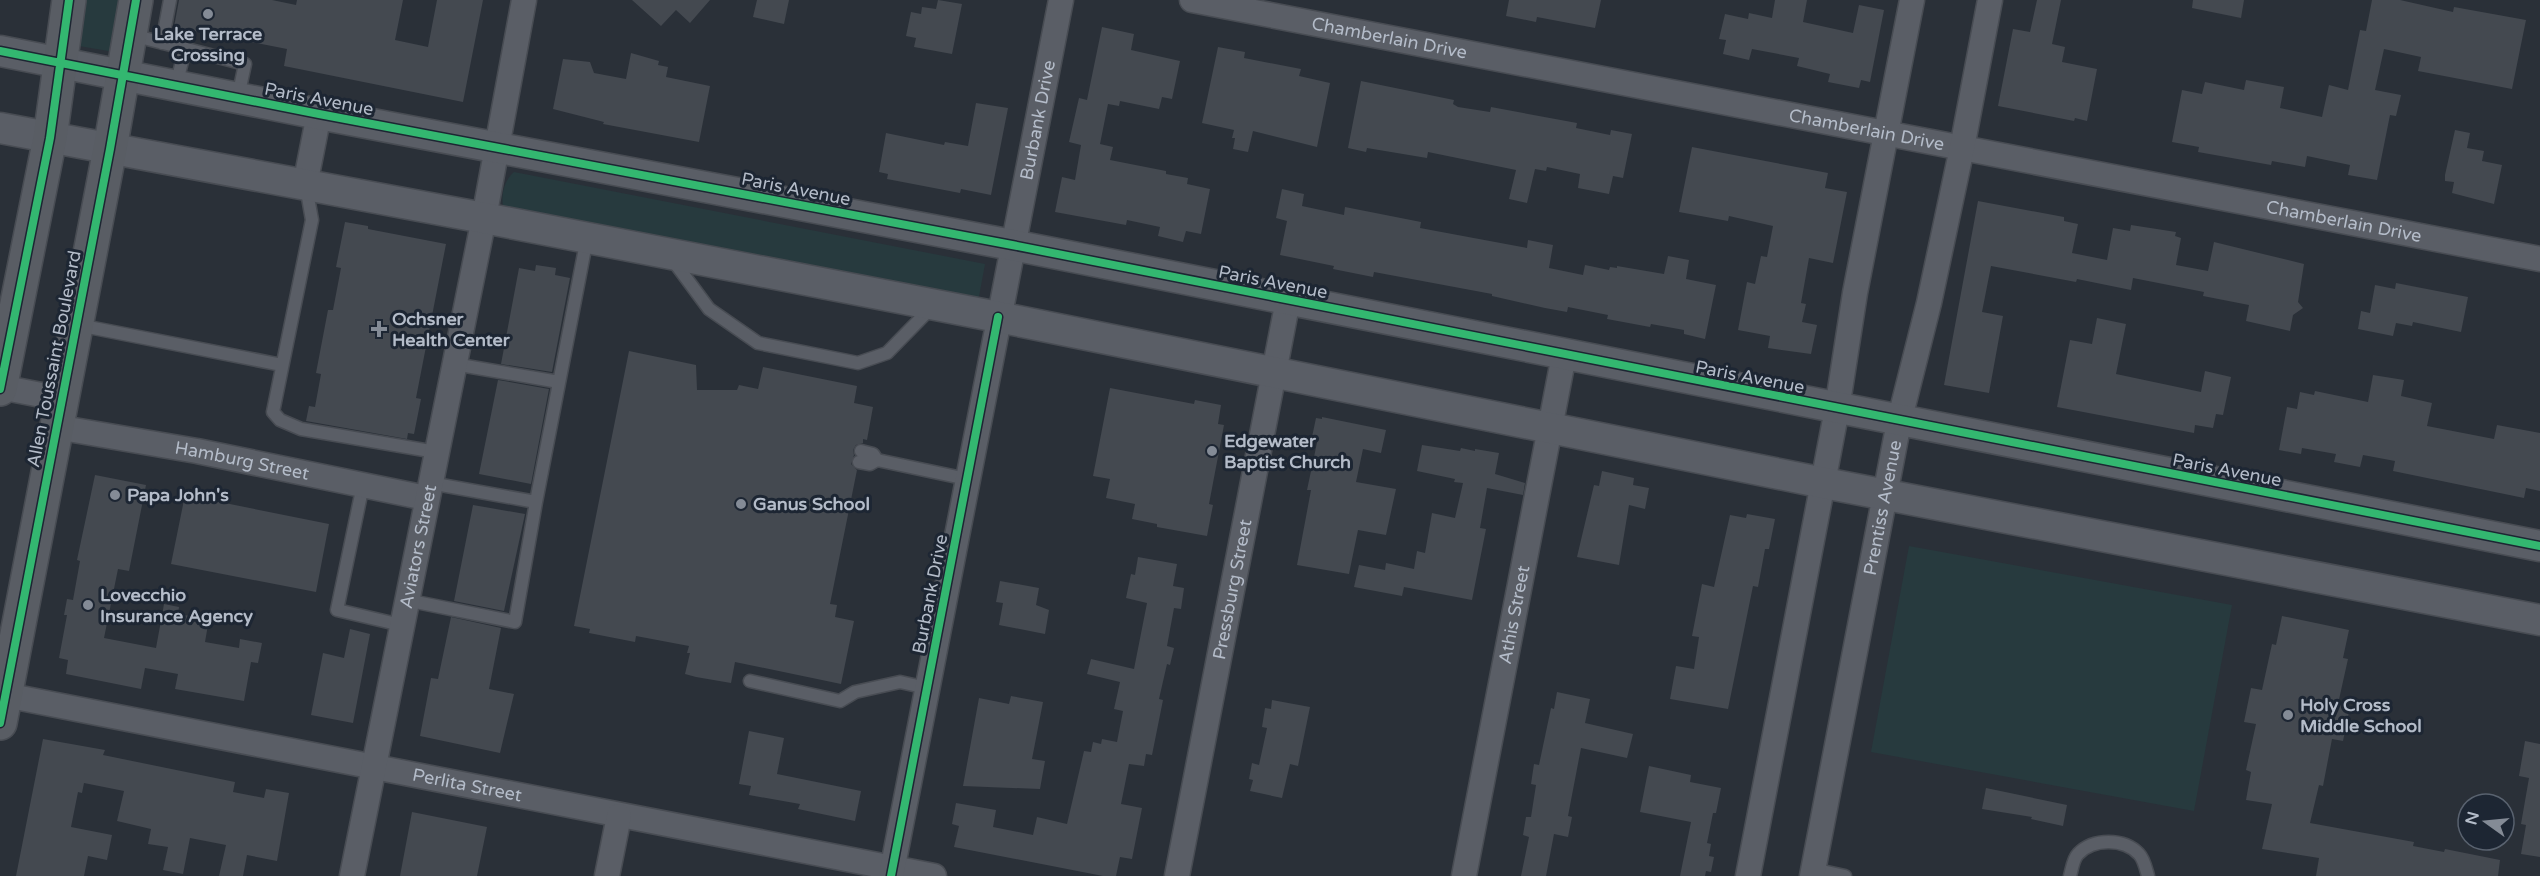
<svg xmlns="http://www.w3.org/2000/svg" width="2540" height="876" font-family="'Varela Round',sans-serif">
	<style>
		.green { fill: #273a3e }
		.building { fill: #444950 }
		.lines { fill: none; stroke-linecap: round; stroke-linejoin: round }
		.service-casing { stroke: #484c53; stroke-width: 15 }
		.minor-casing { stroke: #484c53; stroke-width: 27 }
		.tertiary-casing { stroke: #484c53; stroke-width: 33 }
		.secondary-casing { stroke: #484c53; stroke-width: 36 }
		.service { stroke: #5a5e66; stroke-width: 12 }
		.minor { stroke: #5a5e66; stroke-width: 24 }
		.tertiary { stroke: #5a5e66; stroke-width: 30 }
		.secondary { stroke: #595d64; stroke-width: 33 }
		.cycleway-casing { stroke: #1d2633; stroke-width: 11 }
		.cycleway { stroke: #33b770; stroke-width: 8 }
		.poi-dot { fill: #848b96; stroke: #1d2633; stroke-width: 2 }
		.labels { text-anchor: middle; stroke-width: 6; stroke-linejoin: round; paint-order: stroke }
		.poi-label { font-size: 18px; font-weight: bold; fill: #b4bcc9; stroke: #1d2633; text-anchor: start }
		.street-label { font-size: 18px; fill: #b4bcc9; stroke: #1d2633 }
	</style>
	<rect width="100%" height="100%" fill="#2a3038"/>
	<path class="green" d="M86 0H120L114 52 79 46Z
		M514 172 985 264 978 302 505 211C499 199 504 180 514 172Z
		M1909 546 2232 605 2194 811 1871 752Z"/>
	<path class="building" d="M179 0H272L296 5 297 0H403L395 40 428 47 437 0H483L463 102 284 66 287 49 174 27Z
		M632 0H710L690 23 676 10 661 26Z
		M757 0H789L784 24 753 17Z
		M938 0 962 4 952 54 914 47 916 38 906 36 911 12 921 14 922 7 936 9Z
		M1509 0H1601L1595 28 1537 17 1536 22 1506 16Z
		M1775 0H1807L1803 22 1853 33 1859 5 1884 10 1870 82 1861 80 1859 88 1828 82 1830 74 1797 66 1799 58 1752 49 1749 60 1723 54 1726 40 1719 39 1725 14 1748 19 1749 13 1772 18Z
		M2037 0H2061L2052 44 2065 47 2062 62 2097 69 2087 121 2075 118 2074 121 1998 106 2013 29 2030 32Z
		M2193 0H2244L2241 18 2192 8Z
		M2372 0H2400L2453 12 2454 7 2526 20 2512 89 2418 71 2421 57 2384 49 2375 90 2401 95 2396 116 2390 115 2377 180 2348 175 2350 165 2307 156 2305 167 2272 161 2271 165 2198 152 2199 147 2172 142 2182 90 2202 94 2205 82 2244 90 2246 80 2284 87 2280 108 2322 117 2329 85 2348 90 2360 30 2366 31Z
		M1102 27 1134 34 1131 50 1180 61 1172 99 1162 97 1159 109 1120 101 1119 106 1108 104 1100 144 1113 147 1110 160 1166 171V174L1188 178 1187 184 1210 189 1201 234 1186 231 1183 242 1158 236 1160 227 1127 220 1126 225 1055 212 1062 177 1075 180 1081 145 1069 142 1079 98 1087 100Z
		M1218 47 1245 52 1244 58 1301 69 1299 76 1330 83 1317 147 1253 131 1248 152 1233 149 1235 138H1232L1234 130 1202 123Z
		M631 53 659 61 658 65 668 67 666 77 710 86 699 142 603 124 604 122 553 109 563 59 590 62 594 73 626 79Z
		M1361 81 1454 100 1453 104 1458 107 1490 112 1491 107 1577 123 1576 128 1610 135 1611 130 1632 134 1623 178 1613 176 1609 194 1578 188 1580 174 1547 167 1546 171 1535 169 1527 203 1509 199 1516 170 1428 152 1427 158 1367 148 1366 152 1348 148Z
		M976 103 1008 108 991 195 961 189 960 193 887 179 888 174 879 172 886 133 944 145 945 142 968 146Z
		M2455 130 2470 133 2467 148 2484 151 2482 161 2502 165 2494 204 2452 193 2454 182 2445 181V175Z
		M1692 147 1828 173 1825 188 1847 192 1833 263 1809 258 1801 303 1806 304 1802 322 1817 325 1811 354 1768 348 1770 336 1738 330 1747 282 1755 284 1761 256 1767 257 1773 226 1729 216 1728 221 1679 212Z
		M1282 189 1304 194 1302 206 1344 215 1345 207 1421 222 1420 228 1527 248 1528 240 1553 245 1549 268 1583 275 1585 265 1609 270 1610 267 1617 268V266L1664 274 1668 256 1689 260 1686 279 1716 285 1705 339 1684 334V330L1651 324 1650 327 1607 319 1608 315 1568 307 1567 312 1545 308 1492 296V294L1374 272 1373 277 1333 269 1334 266 1280 255 1287 221 1276 218Z
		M1978 201 2064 217V221L2078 224 2072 253 2107 260 2113 228 2130 231 2131 225 2176 232 2175 236 2181 238 2176 265 2208 271 2214 242 2304 264 2298 302 2303 308 2293 315 2290 331 2246 321 2249 305 2203 296 2204 292 2133 278 2131 290 2077 279 2076 282 1991 266 1982 312 2003 316 1989 393 1944 385Z
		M345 222 368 226V229L446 244 416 398 421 399 414 434 408 433 407 439 306 421 309 406 315 407 321 374 316 373 328 310H333L341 268 336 267Z
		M536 265 556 268 555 275 570 278 552 372 501 364 519 268 535 271Z
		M2396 283 2468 297 2461 332 2413 322 2412 326 2396 323 2393 336 2358 329 2361 311 2370 313 2375 285 2395 289Z
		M2097 318 2126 324 2116 374 2201 392 2205 371 2231 377 2223 415 2216 414 2213 428 2195 425 2194 433 2057 407 2070 340 2092 344Z
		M629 351 696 365 697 390H737L739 385 758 389 763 367 857 386 854 403 873 407 867 440 863 439V443L856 445 853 450 854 455 851 464 857 470 830 604 837 605 835 617 854 621 841 684 735 662 731 683 696 677 685 674 690 653H687L689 646 636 636 635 642 589 633 590 629 574 626Z
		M2373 375 2404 380 2401 396 2432 403 2427 426 2494 439 2497 425 2540 433V491L2526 488 2524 498 2393 471 2395 461 2363 455 2360 467 2334 462 2336 454 2302 448 2301 454 2279 450 2287 407 2297 409 2300 392 2314 395 2315 391 2368 402Z
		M498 380 549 389 531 484 479 474Z
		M1110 388 1194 404 1195 400 1221 405 1218 424 1224 425 1209 504 1213 505 1207 536 1157 527V524L1132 519 1135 504 1106 498 1110 479 1093 476Z
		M1322 417 1386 430 1381 453 1363 449 1356 482 1396 489 1386 535 1358 530 1349 574 1297 565 1311 490H1307L1318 438 1312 437 1316 418 1322 419Z
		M1422 445 1460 451 1461 448 1475 451V449L1499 453 1495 474 1525 483 1523 495 1487 488 1480 528 1486 529 1472 600 1404 587 1402 596 1354 587 1359 565 1385 570 1386 563 1414 569 1417 551 1425 553 1432 513 1455 518 1463 483 1454 482 1455 479 1417 471Z
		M1602 471 1634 478 1633 485 1649 488 1645 509 1629 505 1619 565 1577 557 1594 485 1599 486Z
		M95 475 146 485 129 571 118 569 104 638 156 648 164 604 179 607 178 614 209 619 205 642 239 648 240 639 262 643 258 663 251 662 244 701 175 689 178 674 145 668 141 689 66 674 68 660 59 658 67 615H64L67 599 73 600 80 561 77 560Z
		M185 495 329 524 316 592 171 564Z
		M473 505 525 514 504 611 454 601Z
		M1747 514 1775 519 1769 549H1765L1758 587 1753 586 1728 709 1670 699 1676 666 1694 669 1699 637 1692 636 1702 584 1714 587 1730 515 1746 518Z
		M1138 557 1177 564 1173 586 1184 588 1181 609 1174 608 1167 646 1174 648 1170 665 1167 664 1159 699 1163 700 1152 755 1146 754 1144 766 1129 764 1121 804 1142 808 1132 859 1120 857 1116 876H1103L954 847 959 826 952 824 956 803 996 810 993 827 1033 835 1037 817 1067 824 1084 751 1091 752 1093 742 1101 744 1102 739 1117 742 1123 711 1114 709 1120 682 1087 674 1091 659 1134 669 1147 603 1126 598 1131 574 1135 575Z
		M1000 581 1039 588 1036 605 1049 610 1045 634 999 625 1003 603 996 602Z
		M2282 616 2349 630 2343 658 2348 659 2338 704 2350 707 2343 741 2332 739 2323 786 2319 785 2310 823 2414 842 2413 846 2444 852 2445 849 2500 860 2498 876H2316L2319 858 2262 849 2272 804 2246 800 2251 772 2246 770 2256 724 2244 722 2251 688 2262 690 2272 644 2276 645Z
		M451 617 501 628 489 689 514 694 500 753 420 736 431 678 438 679Z
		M350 629 370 634 353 723 311 715 323 653 344 658Z
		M1557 692 1590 699 1585 723 1633 734 1627 758 1581 748 1568 816 1572 817 1568 837 1554 834 1546 876H1521L1529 837 1523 835 1526 817H1531L1536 785 1531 784 1534 764 1539 765 1551 708 1554 709Z
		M1011 696 1043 702 1032 759 1045 761 1040 789 963 786 979 698 1009 704Z
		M1272 700 1310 707 1298 766 1290 764 1282 798 1250 791 1253 780 1249 779 1252 763 1259 765 1267 728 1262 727 1265 708 1271 709Z
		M749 731 784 738 777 774 861 791 855 821 798 809 800 804 749 795 751 786 739 784Z
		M43 739 105 750 103 755 235 782 233 792 264 798 266 789 289 793 277 861 247 855 243 876H219L226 845 190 838 183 874 163 870 168 847 148 844 151 829 117 821 124 791 84 783 82 793 78 792 71 827 112 835 107 860 88 856 84 876H16Z
		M2525 741 2540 744V857L2521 854 2526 825 2521 824 2529 778 2519 776Z
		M1649 766 1691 775 1690 782 1721 788 1716 813H1713L1707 843 1711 844 1709 856 1714 857 1711 872 1706 871 1705 876H1680L1691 822 1640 812Z
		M1986 788 2067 805 2063 826 2031 819 2032 817 1982 809Z
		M412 812 487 827 477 876H400Z"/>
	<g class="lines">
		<defs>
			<path id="service" d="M132 35 245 64 238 97
				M162 43 170 0
				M176 86 185 49
				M306 186 312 220 273 412 280 420 301 429 436 452
				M672 259 709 309 758 343 858 363 887 353 932 307
				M78 325 282 365
				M454 364 559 382
				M861 451 873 454 877 460
				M859 462 870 464 877 460 967 479
				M430 483 536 502 587 238
				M363 485 337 610 401 625
				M406 600 515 622 536 502
				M750 681 840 701 855 692 900 682 927 688
				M1813 869 1845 876
				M2070 876C2072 869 2073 859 2078 854 2093 838 2124 838 2139 854 2144 859 2146 869 2148 876"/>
			<g id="minor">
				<path id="s1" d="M1192 0 2540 259"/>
				<path d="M305 185 319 114"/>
				<path d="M0 387 62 399"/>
				<path id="s2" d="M56 427 197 451 426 498"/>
				<path id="s3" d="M0 694 934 876"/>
				<path id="s4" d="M352 876 484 218 524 0"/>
				<path d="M607 876 619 816"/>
				<path id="s5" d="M891 876 1061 0"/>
				<path id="s6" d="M1177 876 1288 300"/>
				<path id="s7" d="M1464 876 1564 355"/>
				<path d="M1748 876 1837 409 1855 293 1912 0"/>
				<path id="s8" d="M1812 876 1899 422 1929 303 1962 148 1990 0"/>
			</g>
			<path id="tertiary" d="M0 51 319 114 1012 245 2540 546
				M0 128 484 218 998 317 1824 483 2540 620"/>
			<path id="secondary" d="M0 389 50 138 69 0
				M0 723 110 149 136 0"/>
		</defs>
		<use href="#service" class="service-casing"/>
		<use href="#minor" class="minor-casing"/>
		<use href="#tertiary" class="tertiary-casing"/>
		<use href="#secondary" class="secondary-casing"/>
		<use href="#service" class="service"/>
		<use href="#minor" class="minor"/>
		<use href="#tertiary" class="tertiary"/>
		<use href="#secondary" class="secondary"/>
		<defs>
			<path id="cycleway" d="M0 51 319 114 1012 245 2540 546
				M0 389 50 138 69 0
				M0 723 110 149 136 0
				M891 876 998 317"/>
		</defs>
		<use href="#cycleway" class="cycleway-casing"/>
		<use href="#cycleway" class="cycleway"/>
	</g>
	<g class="poi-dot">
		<circle cx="208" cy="14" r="6"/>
		<path d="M376 320h6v6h6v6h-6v6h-6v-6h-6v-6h6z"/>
		<circle cx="1212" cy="451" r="6"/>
		<circle cx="115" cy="495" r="6"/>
		<circle cx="741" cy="504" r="6"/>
		<circle cx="88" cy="605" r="6"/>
		<circle cx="2288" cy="715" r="6"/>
	</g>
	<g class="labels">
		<g class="poi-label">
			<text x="208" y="40" text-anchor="middle">Lake Terrace<tspan x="208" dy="21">Crossing</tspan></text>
			<text x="392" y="325">Ochsner<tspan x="392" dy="21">Health Center</tspan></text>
			<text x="1224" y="447">Edgewater<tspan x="1224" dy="21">Baptist Church</tspan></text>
			<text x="127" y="501">Papa John's</text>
			<text x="753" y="510">Ganus School</text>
			<text x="100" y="601">Lovecchio<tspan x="100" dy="21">Insurance Agency</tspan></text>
			<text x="2300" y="711">Holy Cross<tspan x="2300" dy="21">Middle School</tspan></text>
		</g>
		<g class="street-label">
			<text dy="6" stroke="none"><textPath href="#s1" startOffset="201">Chamberlain Drive</textPath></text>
			<text transform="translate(319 99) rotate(11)" y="6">Paris Avenue</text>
			<text dy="6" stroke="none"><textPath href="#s5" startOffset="770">Burbank Drive</textPath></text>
			<text dy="6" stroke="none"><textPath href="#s1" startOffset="687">Chamberlain Drive</textPath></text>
			<text transform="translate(796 189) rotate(11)" y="6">Paris Avenue</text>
			<text dy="6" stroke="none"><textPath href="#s1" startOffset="1173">Chamberlain Drive</textPath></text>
			<text transform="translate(1273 282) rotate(11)" y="6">Paris Avenue</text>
			<text transform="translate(54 359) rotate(-79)" y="6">Allen Toussaint Boulevard</text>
			<text transform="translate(1750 377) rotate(11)" y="6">Paris Avenue</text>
			<text dy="6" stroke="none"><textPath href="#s2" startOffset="189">Hamburg Street</textPath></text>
			<text transform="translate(2227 470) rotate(11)" y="6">Paris Avenue</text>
			<text dy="6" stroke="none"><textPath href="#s8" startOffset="375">Prentiss Avenue</textPath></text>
			<text dy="6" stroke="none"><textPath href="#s4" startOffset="336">Aviators Street</textPath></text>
			<text dy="6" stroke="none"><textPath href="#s6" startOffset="292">Pressburg Street</textPath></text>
			<text transform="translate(930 594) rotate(-79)" y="6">Burbank Drive</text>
			<text dy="6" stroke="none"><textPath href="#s7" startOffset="266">Athis Street</textPath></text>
			<text dy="6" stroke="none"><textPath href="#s3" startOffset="476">Perlita Street</textPath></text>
		</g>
	</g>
	<g transform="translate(2486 822) rotate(285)"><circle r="28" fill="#1d2633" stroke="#59626f" stroke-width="1.5"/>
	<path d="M0-4.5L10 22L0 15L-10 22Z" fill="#848b96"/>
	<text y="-9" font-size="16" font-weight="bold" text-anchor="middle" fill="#b4bcc9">N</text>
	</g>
</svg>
